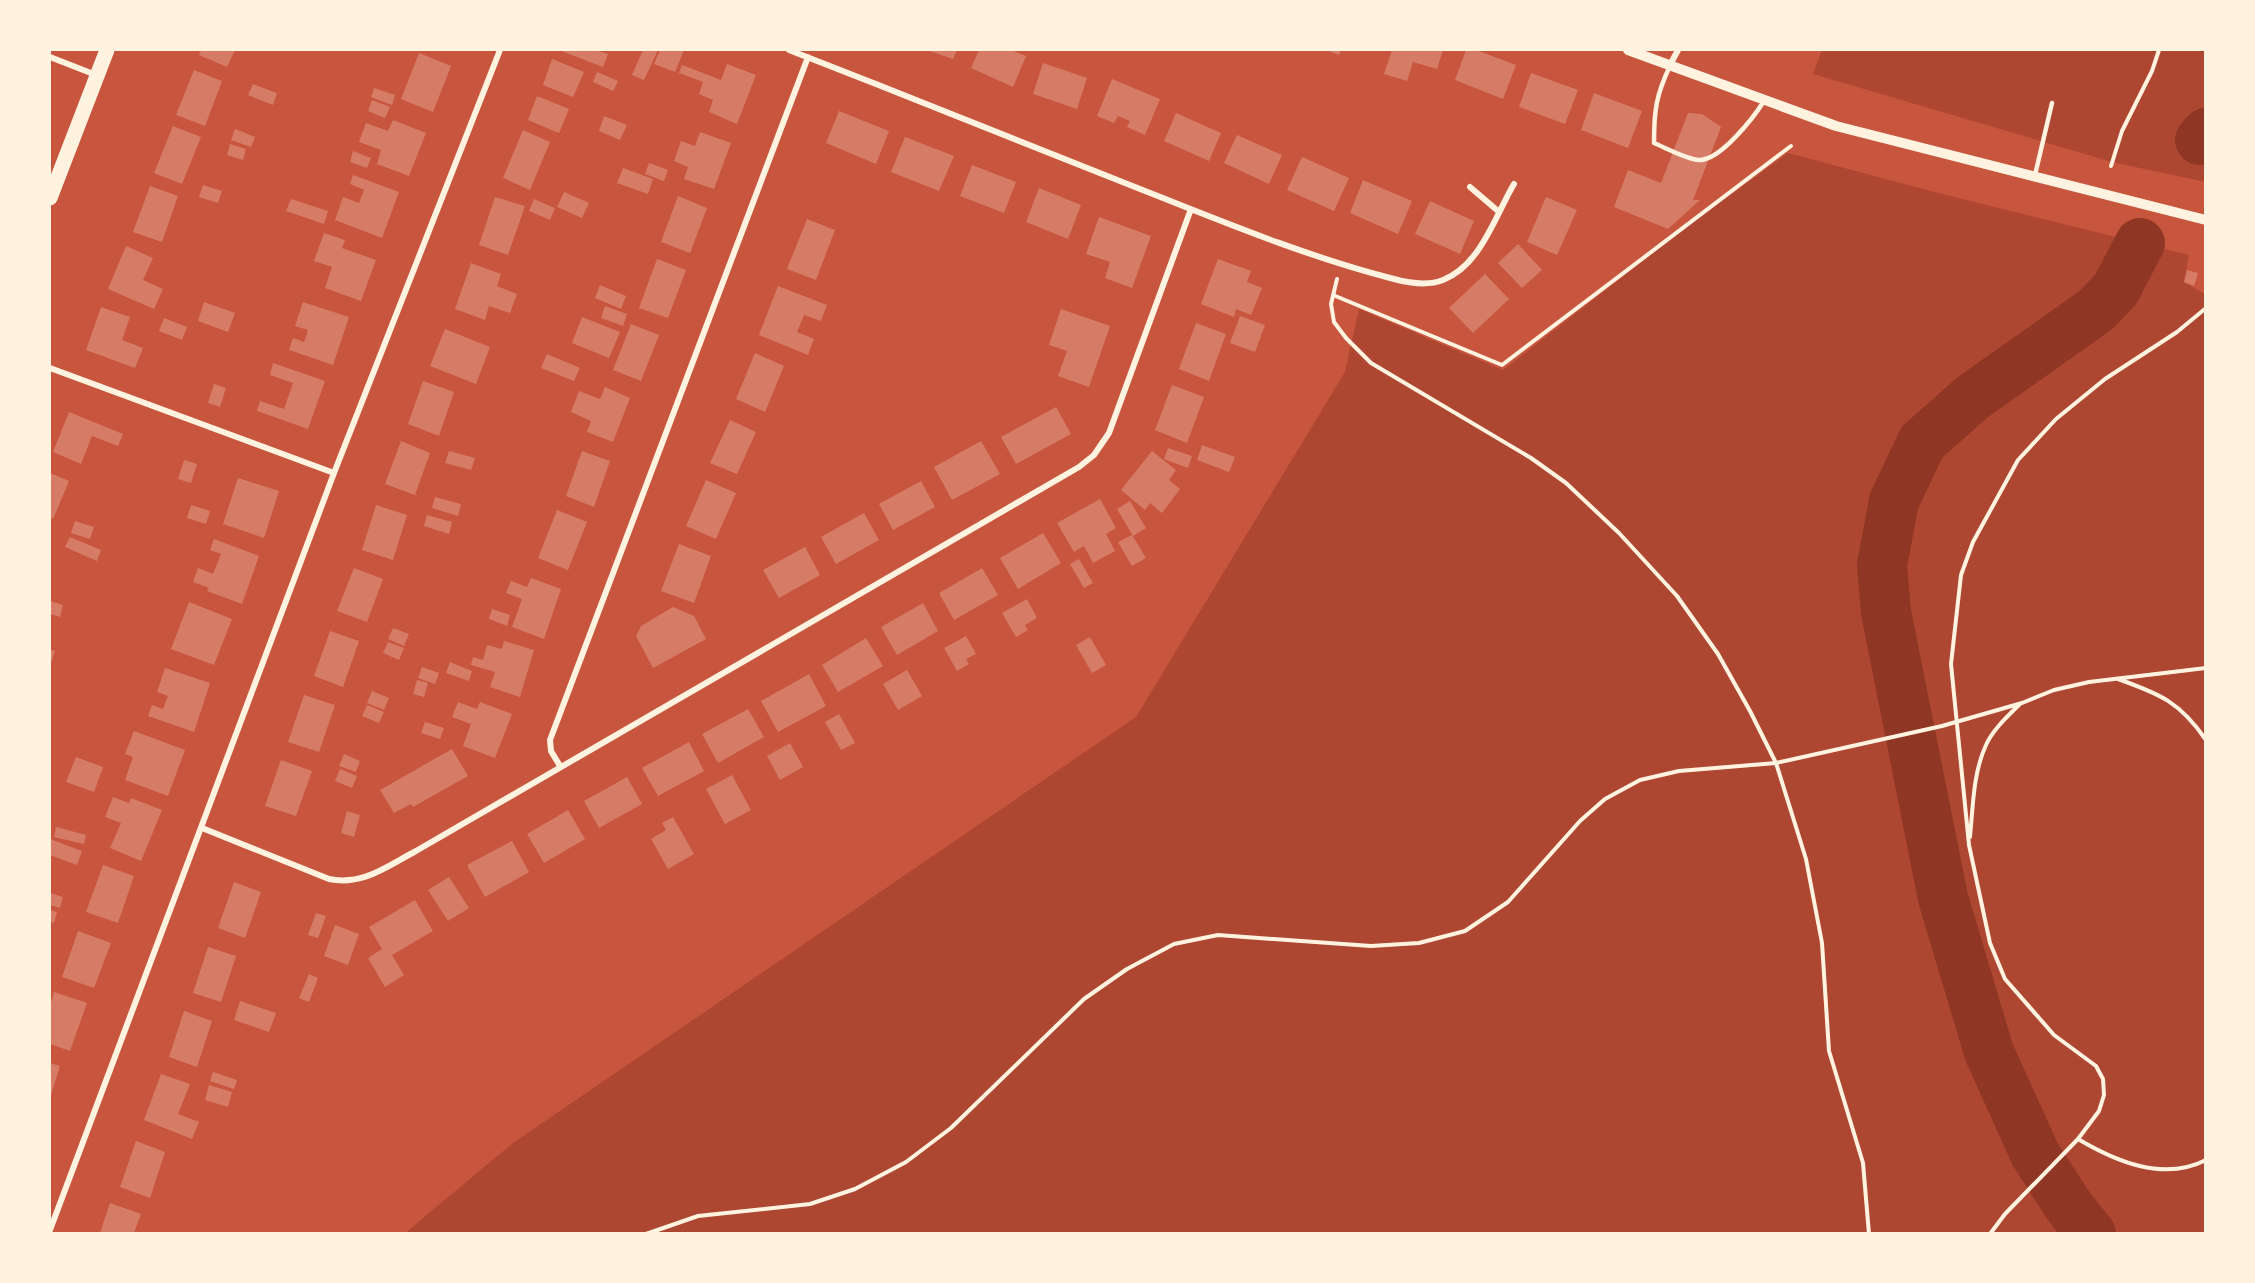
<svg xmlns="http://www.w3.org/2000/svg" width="2255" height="1283" font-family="Rubik,sans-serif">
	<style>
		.green { fill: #ae4732 }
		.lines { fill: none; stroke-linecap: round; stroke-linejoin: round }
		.river { stroke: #8f3625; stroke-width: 50 }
		.building { fill: #d67c66 }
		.path { stroke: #fff3e0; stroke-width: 4 }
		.service { stroke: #fff3e0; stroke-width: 4.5 }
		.minor { stroke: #fff3e0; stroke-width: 6 }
		.tertiary { stroke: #fff3e0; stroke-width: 10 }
		.primary { stroke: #fff3e0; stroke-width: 15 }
	</style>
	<rect width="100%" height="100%" fill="#c8553d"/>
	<path class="green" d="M1822 50H2205V182L2112 162 1813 74Z
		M1788 153 1938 193 2189 255 2184 282 2206 295 2205 1233 404 1234 513 1143 1136 717 1345 372 1359 309 1503 370 1694 221Z"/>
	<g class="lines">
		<path class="river" d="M2200 140 2206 133
			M2091 1234 2070 1208 2035 1154 1989 1052 1943 898 1886 612 1882 565 1894 501 1922 442 1973 397 2096 310 2116 289 2140 243"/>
	</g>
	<path class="building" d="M201 50H235L227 67 199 55Z
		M559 50H595L608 54 603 67Z
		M643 50H658L644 80 632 75Z
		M660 50H684L675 72 654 64Z
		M927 50H957L953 59Z
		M979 50H1011L1026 56 1013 87 971 68Z
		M1326 50H1341L1339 55Z
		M1392 50H1443L1437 69 1413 62 1407 81 1384 74Z
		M1466 50H1476L1516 65 1503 99 1455 80Z
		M419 53 451 66 433 112 401 99Z
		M552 59 584 72 573 97 543 85Z
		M1043 63 1087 78 1077 109 1033 94Z
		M727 64 756 75 737 124 709 112 713 100 699 94 703 82 679 73 682 65 721 80Z
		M194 70 222 81 205 126 176 115Z
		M597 72 618 81 613 91 593 82Z
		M1531 73 1578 90 1565 124 1519 107Z
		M1112 79 1160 99 1145 135 1127 127 1130 121 1118 116 1114 123 1097 116Z
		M253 84 277 93 273 105 248 95Z
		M374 88 395 95 392 105 371 97Z
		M1594 93 1642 111 1628 148 1581 130Z
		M537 96 569 109 559 133 528 120Z
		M372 100 390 107 385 118 368 111Z
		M839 111 889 131 876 164 826 143Z
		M1176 113 1221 133 1209 161 1164 141Z
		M1688 113 1702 114 1721 127 1693 200H1700L1668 229 1614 207 1628 170 1661 183Z
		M604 116 627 125 620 140 599 131Z
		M393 120 426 133 409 176 377 164 381 150 359 142 366 123 388 131Z
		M173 126 201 137 182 184 154 173Z
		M235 129 255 137 251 147 231 140Z
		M523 130 550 142 530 190 503 178Z
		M700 132 731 143 714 189 684 179 688 167 674 161 681 141 695 146Z
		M1237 135 1282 155 1269 184 1224 163Z
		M905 137 954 156 939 191 891 172Z
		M230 144 246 149 243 160 227 155Z
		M353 151 371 158 367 168 350 162Z
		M1302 157 1349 178 1334 211 1287 190Z
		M649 163 668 170 664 181 645 174Z
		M972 165 1016 182 1004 213 960 196Z
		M623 168 653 179 648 194 617 183Z
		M353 175 399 192 382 238 335 220 343 197 359 203 364 190 350 184Z
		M1363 180 1412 201 1398 234 1350 213Z
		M203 185 222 191 218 203 199 197Z
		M150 186 178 196 162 242 133 232Z
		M1039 188 1081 205 1068 239 1026 222Z
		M564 192 589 203 582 218 557 207Z
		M678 196 707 208 690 253 661 242Z
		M495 197 525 206 508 255 479 245Z
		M1546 197 1577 210 1557 255 1527 242Z
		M291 199 328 211 324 224 286 211Z
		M534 199 555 208 550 220 529 211Z
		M1430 201 1474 221 1460 254 1415 234Z
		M1099 217 1151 236 1132 288 1105 278 1110 262 1086 254Z
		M807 219 835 230 816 280 787 269Z
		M324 233 345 240 342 248 376 260 361 301 325 288 332 267 314 261Z
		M1518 244 1542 270 1522 288 1498 263Z
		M126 246 153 258 143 280 163 289 154 309 108 289Z
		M657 259 686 270 668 318 639 308Z
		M1218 259 1251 271 1247 282 1262 288 1251 315 1236 309 1234 317 1201 304Z
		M471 263 501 274 497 286 517 294 510 313 489 306 485 320 455 309Z
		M2187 270 2198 273 2194 286 2184 282Z
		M1485 274 1509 299 1473 333 1449 308Z
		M600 285 626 296 621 309 595 298Z
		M778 286 827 305 821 321 804 315 797 332 814 339 808 355 759 335Z
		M204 302 235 313 228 332 198 321Z
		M303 302 349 317 333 365 289 350 293 338 304 342 308 330 295 326Z
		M605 306 627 314 623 326 601 318Z
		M101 307 130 317 122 340 143 348 135 368 86 350Z
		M1061 309 1110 326 1089 387 1058 376 1067 351 1049 345Z
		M1240 316 1265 325 1255 352 1230 343Z
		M582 317 620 332 609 358 572 343Z
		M164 318 187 327 182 340 159 331Z
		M1196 323 1226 334 1209 381 1179 369Z
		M631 324 659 335 641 381 613 370Z
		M445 329 490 347 476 384 430 366Z
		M755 353 784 366 765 412 736 399Z
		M547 354 580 368 574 381 541 368Z
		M273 363 325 381 308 429 257 411 260 401 284 409 293 383 270 375Z
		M423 381 454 392 439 436 408 424Z
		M214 384 226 388 220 407 208 403Z
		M1172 385 1204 397 1187 443 1155 430Z
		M605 387 630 398 613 442 587 432 591 421 571 412 579 391 600 399Z
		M1056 407 1071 434 1016 464 1001 437Z
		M69 412 123 434 118 446 92 436 81 464 53 452Z
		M730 420 756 432 737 474 710 463Z
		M401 441 430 453 415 495 385 484Z
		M981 441 1000 474 952 500 934 467Z
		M1202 445 1235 457 1229 472 1197 460Z
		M1168 448 1192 456 1188 468 1164 459Z
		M449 451 475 458 471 470 445 463Z
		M582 451 610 461 594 507 566 496Z
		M1152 451 1176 470 1169 480 1180 489 1162 513 1150 503 1145 510 1121 490Z
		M184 460 197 464 191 483 178 479Z
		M50 473 69 481 53 519 50 517Z
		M238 478 279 491 264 538 223 524Z
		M706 480 736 493 716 539 686 526Z
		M921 481 935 507 893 530 879 504Z
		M435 497 461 504 458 516 432 508Z
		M1100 499 1116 528 1106 534 1115 551 1093 563 1084 546 1074 552 1057 523Z
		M1130 501 1146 528 1133 536 1117 509Z
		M191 505 210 511 206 524 187 518Z
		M376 505 407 515 393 560 362 550Z
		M557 510 587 522 568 570 538 558Z
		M864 513 879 540 836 564 821 537Z
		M427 515 452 522 449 534 424 526Z
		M75 521 94 527 90 539 71 533Z
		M1043 533 1061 563 1018 589 1000 558Z
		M1132 535 1146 558 1132 566 1118 542Z
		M70 537 101 550 97 561 65 547Z
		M214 539 259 556 242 604 207 591 209 588 193 582 198 568 213 574 221 554 210 550Z
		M679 544 711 556 694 603 661 591Z
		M805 547 820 575 779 598 763 570Z
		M1079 559 1093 583 1084 588 1070 564Z
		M354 568 383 579 367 622 337 611Z
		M982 568 998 595 954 620 939 593Z
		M531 578 561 589 544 639 512 627 522 599 506 593 511 581 527 587Z
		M1027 599 1037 618 1025 625 1028 630 1016 637 1002 613Z
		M50 601 63 605 60 617 50 614Z
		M189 602 232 619 214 665 171 649Z
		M923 603 938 631 897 655 881 627Z
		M673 607 694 616 706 639 653 668 636 636 641 626Z
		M492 609 510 615 507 626 489 619Z
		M393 628 409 634 404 646 388 639Z
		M330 631 359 641 343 687 314 676Z
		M966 636 976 654 966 659 969 664 957 671 944 648Z
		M1090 637 1106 665 1092 673 1076 645Z
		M866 638 883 666 838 692 822 665Z
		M504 641 534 650 520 697 490 687 495 672 471 665 473 657 483 660 487 645 502 649Z
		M388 642 404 648 399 660 383 653Z
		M50 649 55 651 50 666Z
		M450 662 472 671 469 681 446 673Z
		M422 667 439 673 435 684 418 678Z
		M165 668 210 683 194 732 148 716 152 705 163 709 168 696 157 692Z
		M907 670 922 696 898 710 883 684Z
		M809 674 826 706 778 732 761 701Z
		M417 680 428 683 424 697 413 694Z
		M372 691 389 698 384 710 367 703Z
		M304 695 335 705 319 752 288 742Z
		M458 702 477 709 480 702 512 714 495 758 463 746 471 724 452 717Z
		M367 705 384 712 379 723 362 716Z
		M748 709 764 737 718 763 702 734Z
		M839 714 855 743 841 750 825 722Z
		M425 722 444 728 440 739 421 733Z
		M134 731 185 750 168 796 125 780 133 757 125 754Z
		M689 742 704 771 658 796 642 768Z
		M790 743 803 767 780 780 767 756Z
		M452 749 468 776 413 807 411 804 394 813 380 790Z
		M344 754 360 761 356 772 339 766Z
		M76 757 103 767 94 792 66 782Z
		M281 760 312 771 296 816 265 806Z
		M340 769 357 776 352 788 335 781Z
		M732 775 751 810 725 824 706 789Z
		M627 777 642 804 599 828 584 801Z
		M113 797 129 803 131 798 162 810 141 861 110 848 121 823 105 817Z
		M568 810 585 839 544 863 527 834Z
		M347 811 360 815 354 837 341 833Z
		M673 817 694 854 668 869 651 839 666 830 662 823Z
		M56 827 86 835 84 844 54 837Z
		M50 839 82 851 77 865 50 855Z
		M512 841 529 872 485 897 467 865Z
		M103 865 134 876 118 923 86 912Z
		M449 877 469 908 448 921 428 890Z
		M234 882 261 892 245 938 218 928Z
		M50 893 63 897 60 908 50 905Z
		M415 900 433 931 392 955 404 975 385 987 368 958 382 949 369 927Z
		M50 910 57 912 54 923 50 921Z
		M316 913 326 916 318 938 308 935Z
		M335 925 359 934 348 965 324 956Z
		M78 931 111 943 94 988 62 977Z
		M208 947 236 956 221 1002 193 993Z
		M309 974 318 978 309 1002 299 998Z
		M54 992 87 1003 70 1051 50 1044V1006Z
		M240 1001 276 1013 269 1032 234 1020Z
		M184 1011 212 1021 197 1067 169 1057Z
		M50 1063 60 1066 50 1098Z
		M213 1072 237 1080 234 1089 210 1081Z
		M161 1074 190 1084 178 1114 199 1122 192 1139 144 1120Z
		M209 1085 232 1092 228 1107 205 1100Z
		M136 1141 165 1152 150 1198 120 1187Z
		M110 1203 141 1214 134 1233H100Z"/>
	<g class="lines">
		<path class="path" d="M2111 166 2122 131 2152 71 2159 50
			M1337 279 1331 304 1334 322 1346 338 1371 363 1531 458 1566 483 1619 533 1677 596 1718 654 1750 711 1776 763 1806 859 1822 943 1829 1051 1863 1163 1869 1234
			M1333 295 1502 365 1791 146
			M2118 679C2160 694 2180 702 2206 740
			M1970 837C1973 807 1973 773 1986 745 1993 729 2009 715 2021 703
			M2078 1139C2115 1161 2163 1182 2206 1160
			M646 1234 698 1216 810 1204 855 1189 906 1162 951 1128 1084 999 1127 969 1174 944 1218 935 1371 946 1419 943 1465 931 1508 902 1580 821 1605 799 1640 780 1679 771 1776 763 1942 726 2022 703 2054 690 2089 682 2206 668
			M1990 1234 2005 1214 2078 1139 2099 1111 2104 1095 2103 1079 2096 1066 2054 1035 2005 979 1990 943 1969 845 1951 664 1961 575 1973 542 2018 460 2056 419 2105 379 2177 332 2206 308"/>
		<path class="service" d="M1670 66C1656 95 1654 111 1654 143 1666 148 1686 159 1699 160 1720 161 1754 117 1764 101
			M2035 175 2052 103"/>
		<path class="minor" d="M789 50C903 94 1016 140 1130 185 1216 219 1304 256 1394 279 1409 283 1428 286 1443 280 1481 265 1495 216 1514 184
			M50 57 96 75
			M1670 65 1678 50
			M1470 187 1498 211
			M50 368 334 473
			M560 766 551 751 550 740 808 57
			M202 828 329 879C363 886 387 866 416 851L1079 467 1094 455 1109 433 1191 209
			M50 1230 334 473 500 50"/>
		<path class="tertiary" d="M1628 50 1836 126 2206 220"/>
		<path class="primary" d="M50 198 107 50"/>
	</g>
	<rect width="2255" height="1283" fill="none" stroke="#fff3e0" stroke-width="102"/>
</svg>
